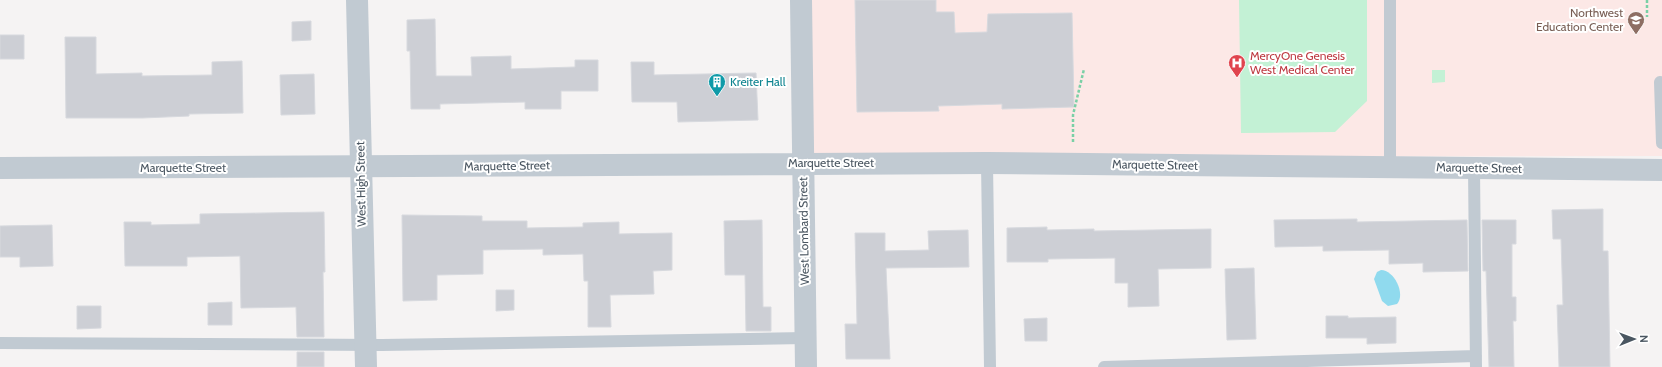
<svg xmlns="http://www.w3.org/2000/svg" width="1662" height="367" font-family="Cabin,sans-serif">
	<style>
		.medical { fill: #fce8e6 }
		.green { fill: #c3f1d5 }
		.water { fill: #90daee }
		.building { fill: #cdcfd5; stroke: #d7d9de }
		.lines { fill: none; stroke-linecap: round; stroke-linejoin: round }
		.path { stroke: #7ad0a6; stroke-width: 2.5; stroke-dasharray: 3 2; stroke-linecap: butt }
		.service { stroke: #c1cad2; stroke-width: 12 }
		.minor { stroke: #c1cad2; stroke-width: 22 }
		.tertiary { stroke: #c1cad2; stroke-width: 22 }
		.labels { text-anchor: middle; stroke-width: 4; stroke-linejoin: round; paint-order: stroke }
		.education-label { font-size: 12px; fill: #785e54; stroke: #fff; text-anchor: end }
		.health-label { font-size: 12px; fill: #be3a42; stroke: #fff; text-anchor: start }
		.culture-label { font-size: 12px; fill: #0d838f; stroke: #fff; text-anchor: start }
		.street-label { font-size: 12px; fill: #4a5661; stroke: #fff }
	</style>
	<rect width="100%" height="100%" fill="#f5f3f3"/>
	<path class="medical" d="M811 0H1662V156L813 157Z"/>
	<path class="green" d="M1239 0H1367V101L1335 132 1241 133Z
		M1432 70H1445V82L1432 83Z"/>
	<path class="water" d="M1381 270C1394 270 1406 294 1397 304L1388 306 1382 301 1374 279 1377 272Z"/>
	<path class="building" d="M855 0H936V12H954L955 33 987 32 988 14 1072 13 1074 107 1002 109V104L938 106 939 111 857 112Z
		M435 19 436 76H472L471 57 511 56V69L575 67V60H598V91H561V109H525V102L440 104V109H411L410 51H407V20Z
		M311 21V40L292 41V22Z
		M0 35H24V59H0Z
		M65 37H96V74L142 73V76L212 75V62L242 61 243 113 189 114V116L142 118H66Z
		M631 62H654V75L756 73 758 120 678 122 677 102H632Z
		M314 74 315 114 281 115 280 75Z
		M1603 209V251H1608L1610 367H1559L1557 305H1563L1561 239H1553L1552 210Z
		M324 212 325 272H323L324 337H297L296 307 241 308 240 256 187 257V266H125L124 222H151V225L200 224V214Z
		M402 215 482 216V221H527V228L583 227V223L619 222V234L672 233V270L653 271 654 294 610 295 611 327H588V281H584L583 254 543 255V249L483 250V274L437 275V300L403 301Z
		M1357 219V222L1467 220 1468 271 1423 272V263L1389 264V250L1323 251V246L1275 247 1274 220Z
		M762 220 763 307H771V331H746L745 275H725L724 221Z
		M1482 220H1516V244H1512V297H1516V321H1513L1514 367H1489L1486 271H1483Z
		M52 225 53 266 20 267V257H0V226Z
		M1047 227V230L1094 229V231L1211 229V268L1158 269 1159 306 1128 307V283H1115V258L1048 259V262H1007V228Z
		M968 230 969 267 886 268 890 359H846L845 324H857L855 233H885V251L929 250 928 231Z
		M1254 268 1256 339 1227 340 1225 269Z
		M496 290H514V310L496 311Z
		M232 302V325H208V303Z
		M77 306H101V328L77 329Z
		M1326 316H1348V318L1396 317V343L1367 344V338H1326Z
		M1047 318V341H1025L1024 319Z
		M297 352H324V367H297Z"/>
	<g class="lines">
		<path class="path" d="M1647 0V17
			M1073 142V115L1084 69"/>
		<path class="service" d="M1660 82 1662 143
			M987 163 990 367
			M1390 167V0
			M1474 168 1476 367
			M0 343 382 345 805 338
			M1104 367 1476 356"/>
		<path class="minor" d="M357 0 366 367"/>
		<path class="tertiary" d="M801 0 806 367
			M0 168 987 163 1662 170"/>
	</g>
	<defs>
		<symbol id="school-pin" viewBox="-11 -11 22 30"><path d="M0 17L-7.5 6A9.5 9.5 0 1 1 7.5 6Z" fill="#8d6e63" stroke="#fff"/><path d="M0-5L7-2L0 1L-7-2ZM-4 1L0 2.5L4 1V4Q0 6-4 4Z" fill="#fff"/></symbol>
		<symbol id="hospital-pin" viewBox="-11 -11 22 30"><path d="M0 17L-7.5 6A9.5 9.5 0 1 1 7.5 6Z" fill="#e0444e" stroke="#fff"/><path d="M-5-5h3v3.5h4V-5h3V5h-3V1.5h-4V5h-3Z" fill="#fff"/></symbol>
		<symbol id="building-pin" viewBox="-11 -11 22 30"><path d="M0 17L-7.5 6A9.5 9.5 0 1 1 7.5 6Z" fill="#0f9aa8" stroke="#fff"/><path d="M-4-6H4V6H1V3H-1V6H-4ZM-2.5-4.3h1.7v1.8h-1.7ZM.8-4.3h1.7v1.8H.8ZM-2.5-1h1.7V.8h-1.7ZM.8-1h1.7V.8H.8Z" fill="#fff"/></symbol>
	</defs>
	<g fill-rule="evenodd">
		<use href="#school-pin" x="1626" y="10" width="20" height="27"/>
		<use href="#hospital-pin" x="1227" y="53" width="20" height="27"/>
		<use href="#building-pin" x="707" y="72" width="20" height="27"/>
	</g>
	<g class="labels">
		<g class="education-label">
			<text x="1623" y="17">Northwest<tspan x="1623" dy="14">Education Center</tspan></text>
		</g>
		<g class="health-label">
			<text x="1250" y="60">MercyOne Genesis<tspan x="1250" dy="14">West Medical Center</tspan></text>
		</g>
		<g class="culture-label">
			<text x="730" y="86">Kreiter Hall</text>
		</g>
		<g class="street-label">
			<text x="831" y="167">Marquette Street</text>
			<text transform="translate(1155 165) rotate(1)" y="4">Marquette Street</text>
			<text transform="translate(507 166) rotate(-1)" y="4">Marquette Street</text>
			<text x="183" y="172">Marquette Street</text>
			<text transform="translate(1479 168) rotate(1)" y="4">Marquette Street</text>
			<text transform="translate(361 184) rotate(-91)" y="4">West High Street</text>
			<text transform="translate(804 231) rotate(-91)" y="4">West Lombard Street</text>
		</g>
	</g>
	<g transform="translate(1634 339) rotate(89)" stroke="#ffffff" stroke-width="3" paint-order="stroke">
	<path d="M0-3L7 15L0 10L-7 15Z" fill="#4a5661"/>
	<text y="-6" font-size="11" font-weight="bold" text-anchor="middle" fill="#4a5661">N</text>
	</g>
</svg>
